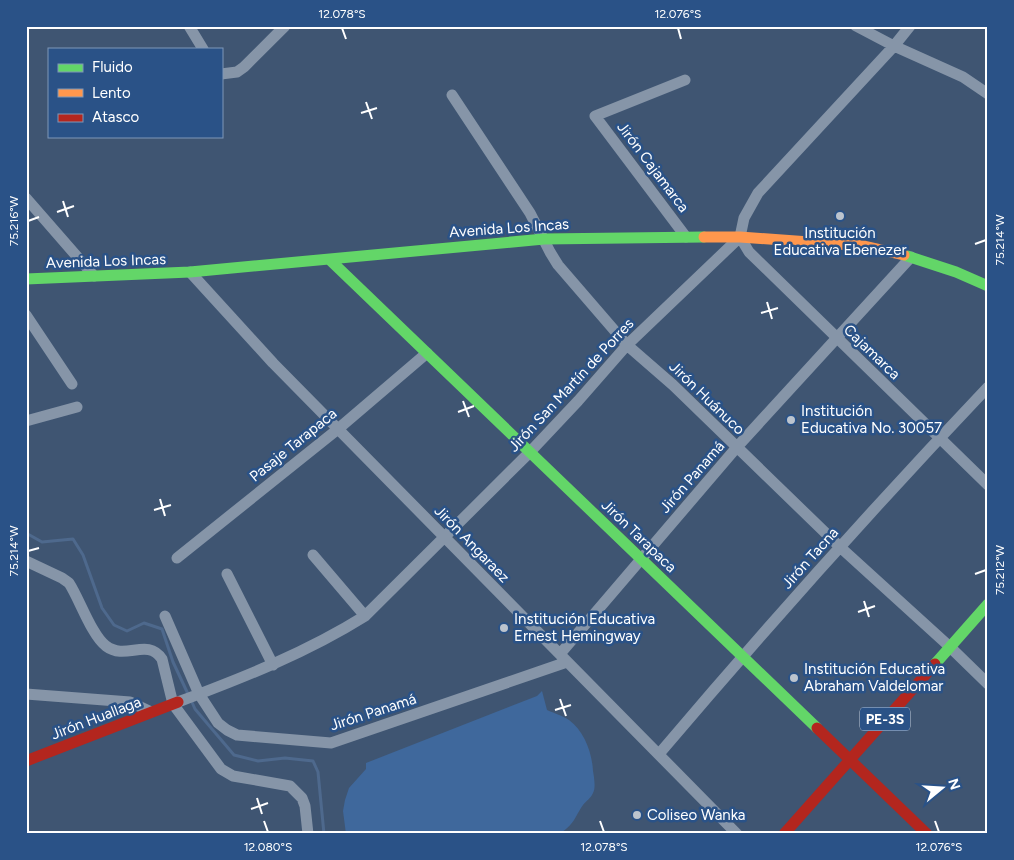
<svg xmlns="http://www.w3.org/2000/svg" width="1014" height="860" font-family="Figtree,sans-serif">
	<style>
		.green { fill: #3f689c }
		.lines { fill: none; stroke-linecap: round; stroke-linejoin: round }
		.stream { stroke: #4e698d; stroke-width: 3 }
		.street { stroke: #8695a8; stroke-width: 11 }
		.fast { stroke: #63d668; stroke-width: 11 }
		.slow { stroke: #ff974d; stroke-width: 11 }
		.jam { stroke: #b3261e; stroke-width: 11 }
		.ticks { fill: none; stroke: #fff; stroke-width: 2 }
		.poi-dot { fill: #bcc4ce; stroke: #2a5287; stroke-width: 2 }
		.labels { text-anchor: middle; stroke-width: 5; stroke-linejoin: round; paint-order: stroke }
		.shield { fill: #2a5287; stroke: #bfcbdb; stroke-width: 1 }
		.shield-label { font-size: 14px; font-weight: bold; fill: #fff }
		.street-label { font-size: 15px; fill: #fff; stroke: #2a5287 }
		.poi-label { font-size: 15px; fill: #fff; stroke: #2a5287; text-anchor: start }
		.neatline { fill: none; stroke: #fff; stroke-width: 2 }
		.ticks-label { font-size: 12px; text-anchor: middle; fill: #fff }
	</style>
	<rect width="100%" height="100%" fill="#3f5572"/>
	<path class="green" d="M542 691 547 710C554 713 563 716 569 720 584 731 592 752 593 771 594 777 596 788 593 793 591 798 586 801 583 805 574 818 575 824 559 834H346L343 811 345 800 349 788 366 769V763L537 696Z"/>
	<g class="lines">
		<path class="stream" d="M26 533 42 542 73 539 83 555 102 608 114 625 127 631 144 623 162 629 173 662 188 694
			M191 700 195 709 234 755 258 761 285 758 313 761 318 772 324 834"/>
		<path class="street" d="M189 26 203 49
			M856 26 894 46 963 77 988 94
			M221 74 237 72 244 67 285 26
			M685 80 595 116 686 237
			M452 95 530 213 550 252 558 265 627 345 673 385 840 547 950 647 988 684
			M26 198 94 276
			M740 237 749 252 988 485
			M190 272 273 363 737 834
			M26 315 72 384
			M26 421 77 407
			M313 555 365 616
			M177 558 338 429 427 353
			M26 561 62 578 69 583C79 598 92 636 106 646 126 661 147 637 162 659L173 704 221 769 233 776 290 786 302 798 305 806 308 834
			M227 574 273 665
			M165 616 199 694 218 723 227 730 237 735 331 743 567 662
			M560 654 737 447 911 257
			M26 694 130 702 151 712
			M178 702C242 678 306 653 365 616L530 452 578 401 627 345 740 237 744 218 758 193 894 46 910 26
			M659 754C765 629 875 506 988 387"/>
		<path class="fast" d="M904 255 956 272 988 286
			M330 260 817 728
			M26 279 190 272 544 239 704 237
			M935 664 988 604"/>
		<path class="slow" d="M704 237H740L864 246 904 255"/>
		<path class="jam" d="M817 728 927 834
			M26 761 178 702
			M784 834 935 664"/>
	</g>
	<path class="ticks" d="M342 28 346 39M678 28 681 39M366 102 372 119M361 113 377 108M63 201 68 217M57 212 74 206M28 221 39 217M975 244 986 240M767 302 772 319M761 313 778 308M463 401 469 417M458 412 474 406M160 499 165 516M154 510 171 505M28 551 39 548M975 574 986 570M864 601 869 617M858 612 875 606M560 699 566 716M555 710 571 705M257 798 262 814M251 809 268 803M264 821 268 832M600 821 604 832M935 821 939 832"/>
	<g class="poi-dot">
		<circle cx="840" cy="216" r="5"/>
		<circle cx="791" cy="420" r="5"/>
		<circle cx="504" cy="628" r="5"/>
		<circle cx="794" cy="678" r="5"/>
		<circle cx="637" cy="815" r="5"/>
	</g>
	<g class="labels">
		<rect class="shield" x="860" y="707.5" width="50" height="23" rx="4"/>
		<g class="shield-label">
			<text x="885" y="724">PE-3S</text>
		</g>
		<g class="street-label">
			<text transform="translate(653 167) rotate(53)" y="5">Jirón Cajamarca</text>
			<text transform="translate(509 228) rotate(-4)" y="5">Avenida Los Incas</text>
			<text transform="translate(106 261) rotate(-2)" y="5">Avenida Los Incas</text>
			<text transform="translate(872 352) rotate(44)" y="5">Cajamarca</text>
			<text transform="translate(571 385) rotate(-47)" y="5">Jirón San Martín de Porres</text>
			<text transform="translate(707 398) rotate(44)" y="5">Jirón Huánuco</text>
			<text transform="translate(293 445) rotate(-39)" y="5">Pasaje Tarapaca</text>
			<text transform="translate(692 477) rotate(-49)" y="5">Jirón Panamá</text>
			<text transform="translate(639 536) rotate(44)" y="5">Jirón Tarapaca</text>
			<text transform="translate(472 544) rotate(46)" y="5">Jirón Angaraez</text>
			<text transform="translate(810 558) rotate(-48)" y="5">Jirón Tacna</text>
			<text transform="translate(373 712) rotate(-18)" y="5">Jirón Panamá</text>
			<text transform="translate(96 718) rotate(-21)" y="5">Jirón Huallaga</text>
		</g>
		<g class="poi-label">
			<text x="840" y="238" text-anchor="middle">Institución<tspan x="840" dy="17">Educativa Ebenezer</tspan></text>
			<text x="801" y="416">Institución<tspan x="801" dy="17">Educativa No. 30057</tspan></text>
			<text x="514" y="624">Institución Educativa<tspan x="514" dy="17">Ernest Hemingway</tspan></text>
			<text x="804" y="674">Institución Educativa<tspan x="804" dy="17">Abraham Valdelomar</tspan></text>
			<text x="647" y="820">Coliseo Wanka</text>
		</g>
	</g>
	<rect width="1014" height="860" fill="none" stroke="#2a5287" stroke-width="55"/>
	<rect x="48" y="48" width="175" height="90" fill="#2a5287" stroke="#7f97b7"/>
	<rect x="58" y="64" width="25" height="8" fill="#63d668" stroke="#7f97b7"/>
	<text x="92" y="72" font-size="15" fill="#ffffff">Fluido</text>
	<rect x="58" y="89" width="25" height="8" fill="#ff974d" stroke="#7f97b7"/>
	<text x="92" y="98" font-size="15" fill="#ffffff">Lento</text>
	<rect x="58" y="114" width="25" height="8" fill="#b3261e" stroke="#7f97b7"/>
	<text x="92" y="122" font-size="15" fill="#ffffff">Atasco</text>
	<g transform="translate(942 788) rotate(72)" stroke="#2a5287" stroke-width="4" paint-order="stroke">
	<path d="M0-4L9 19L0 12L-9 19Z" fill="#ffffff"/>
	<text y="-8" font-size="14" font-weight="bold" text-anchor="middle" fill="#ffffff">N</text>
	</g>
	<rect x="28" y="28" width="958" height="804" class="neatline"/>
	<g class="ticks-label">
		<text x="342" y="18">12.078°S</text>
		<text x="678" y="18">12.076°S</text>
		<text transform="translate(14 221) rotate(-90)" y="4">75.216°W</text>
		<text transform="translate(1000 240) rotate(-90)" y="4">75.214°W</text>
		<text transform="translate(14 551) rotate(-90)" y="4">75.214°W</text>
		<text transform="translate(1000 570) rotate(-90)" y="4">75.212°W</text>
		<text x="268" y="851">12.080°S</text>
		<text x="604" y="851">12.078°S</text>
		<text x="939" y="851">12.076°S</text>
	</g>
</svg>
